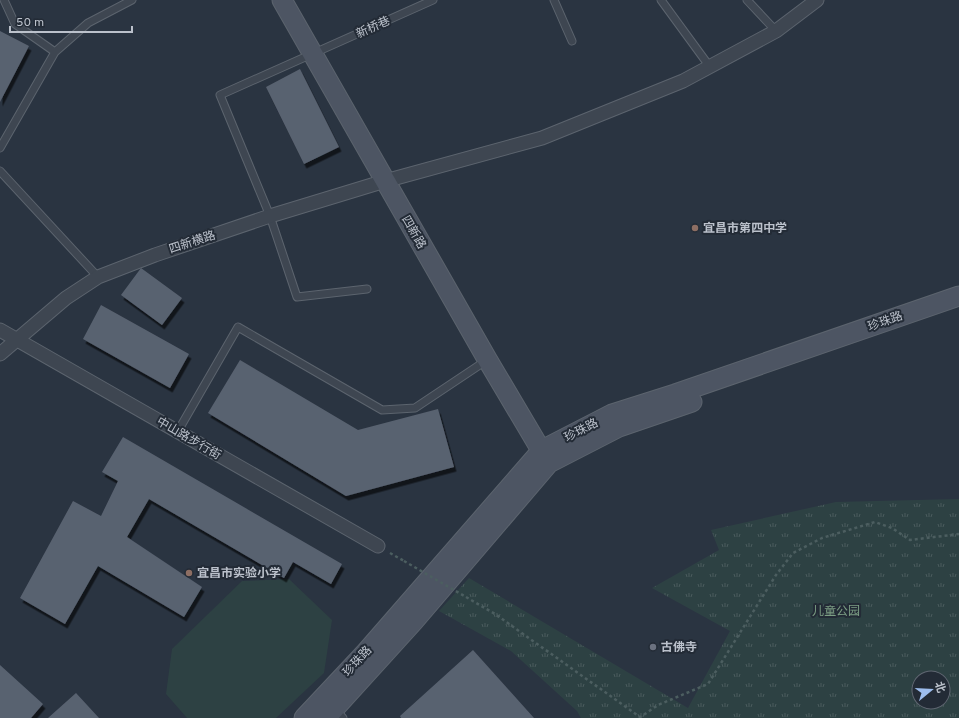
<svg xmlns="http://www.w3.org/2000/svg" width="959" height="718" font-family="Overpass,'Noto Sans SC',sans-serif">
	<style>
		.green { fill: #2d4143 }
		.park { fill: url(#park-tufts); fill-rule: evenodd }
		.building { fill: #596270; filter: url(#shadow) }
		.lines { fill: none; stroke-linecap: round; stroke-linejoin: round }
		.lane-casing { stroke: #5c646e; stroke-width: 9 }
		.street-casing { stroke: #5c646e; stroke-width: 15 }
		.secondary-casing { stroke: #5c646e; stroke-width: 21 }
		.path { stroke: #4c5e60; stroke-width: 2.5; stroke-dasharray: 3 3; stroke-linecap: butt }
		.lane { stroke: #3e4651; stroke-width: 7 }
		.street { stroke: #3e4651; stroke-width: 13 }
		.secondary { stroke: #4d5563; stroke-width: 19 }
		.path-bridge { stroke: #4c5e60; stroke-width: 2.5; stroke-dasharray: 3 3; stroke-linecap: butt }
		.education-dot { fill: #8d6e63; stroke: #232b36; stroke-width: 1.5 }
		.worship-dot { fill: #6b7280; stroke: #232b36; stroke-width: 1.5 }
		.labels { text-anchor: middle; stroke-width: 4; stroke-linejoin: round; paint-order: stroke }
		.street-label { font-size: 12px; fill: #bbc1cb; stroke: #232b36 }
		.poi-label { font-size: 12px; font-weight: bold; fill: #bbc1cb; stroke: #232b36; text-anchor: start }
		.park-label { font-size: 12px; fill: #7c9e84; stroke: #232b36 }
	</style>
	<defs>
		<pattern id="park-tufts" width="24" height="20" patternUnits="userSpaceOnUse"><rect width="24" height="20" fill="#2d4143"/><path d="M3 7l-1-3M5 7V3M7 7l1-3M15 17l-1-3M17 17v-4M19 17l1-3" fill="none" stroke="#4a5b5d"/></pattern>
		<filter id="shadow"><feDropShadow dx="2.5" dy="4.5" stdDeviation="0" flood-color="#0009"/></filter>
	</defs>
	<rect width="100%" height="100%" fill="#2a3441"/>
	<path class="green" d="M289 579 332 620 324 673 276 718H187L166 694 172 649 242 581Z"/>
	<path class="park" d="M959 499V718H581L577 711 511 651 439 611 469 578 688 708 730 631 652 588 719 550 711 530 836 502ZM919 678H943V702H919Z"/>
	<path class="building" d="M0 31 29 46 0 102Z
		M300 69 339 147 304 164 266 87Z
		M141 268 182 298 162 325 121 295Z
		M101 305 189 354 170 388 83 339Z
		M240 360 358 430 438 409 454 467 346 496 208 413Z
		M123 437 342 564 331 584 293 562 284 578 149 499 127 537 202 587 184 617 98 566 65 624 20 598 73 501 101 516 118 481 102 472Z
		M473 650 534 718H401L400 716Z
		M0 665 43 704 31 718H0Z
		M76 693 99 718H48Z"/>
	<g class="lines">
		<defs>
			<path id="lane" d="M4 0 15 24 55 52
				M554 0 572 41
				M661 0 710 67
				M747 0 776 31
				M0 148 55 52 88 23 132 0
				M0 171 98 277
				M367 289 297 297 270 216 220 95 433 0
				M178 431 238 327 382 410 415 408 487 360
				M335 709 343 718"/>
			<path id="street" d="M0 330 378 546
				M0 354 66 298 98 277 155 255 270 216 385 181 542 138 683 81 776 31 817 0"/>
			<path id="secondary" d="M282 0 487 359 548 462
				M304 718 366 652 542 450 612 414 675 394 959 296
				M326 718 414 621 549 463 619 427 692 402"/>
		</defs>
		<use href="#lane" class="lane-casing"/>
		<use href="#street" class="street-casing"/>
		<use href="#secondary" class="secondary-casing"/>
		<path class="path" d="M390 553 404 561
			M466 597 495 614 640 717
			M639 718 658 705 708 684 776 575 793 553 822 538 875 522 892 528 910 540 959 534"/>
		<use href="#lane" class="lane"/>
		<use href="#street" class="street"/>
		<use href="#secondary" class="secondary"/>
		<path class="path-bridge" d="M404 561 466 597"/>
	</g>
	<g class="education-dot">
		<circle cx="695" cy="228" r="4"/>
		<circle cx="189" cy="573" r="4"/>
	</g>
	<circle class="worship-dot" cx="653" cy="647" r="4"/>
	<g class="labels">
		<g class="street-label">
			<text transform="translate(373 27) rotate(-24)" y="4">新桥巷</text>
			<text transform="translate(414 232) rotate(60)" y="4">四新路</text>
			<text transform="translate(192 242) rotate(-18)" y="4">四新横路</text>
			<text transform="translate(885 321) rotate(-19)" y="4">珍珠路</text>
			<text transform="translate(581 430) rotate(-27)" y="4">珍珠路</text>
			<text transform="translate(189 438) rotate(30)" y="4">中山路步行街</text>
			<text transform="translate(357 661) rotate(-47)" y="4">珍珠路</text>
		</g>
		<g class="poi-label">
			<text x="703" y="232">宜昌市第四中学</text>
			<text x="197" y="577">宜昌市实验小学</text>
			<text x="661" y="651">古佛寺</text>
		</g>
		<g class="park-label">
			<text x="836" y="615">儿童公园</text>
		</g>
	</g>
	<g transform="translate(931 690) rotate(72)"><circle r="19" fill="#232b36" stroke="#606772"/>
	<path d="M0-3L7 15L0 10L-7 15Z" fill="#9dbdee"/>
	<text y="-6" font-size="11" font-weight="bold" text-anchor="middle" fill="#bbc1cb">北</text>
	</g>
	<path d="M10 26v6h122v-6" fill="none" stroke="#bbc1cb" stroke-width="2"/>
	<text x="16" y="26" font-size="12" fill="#bbc1cb" stroke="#232b36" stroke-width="3" paint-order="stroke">50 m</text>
</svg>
